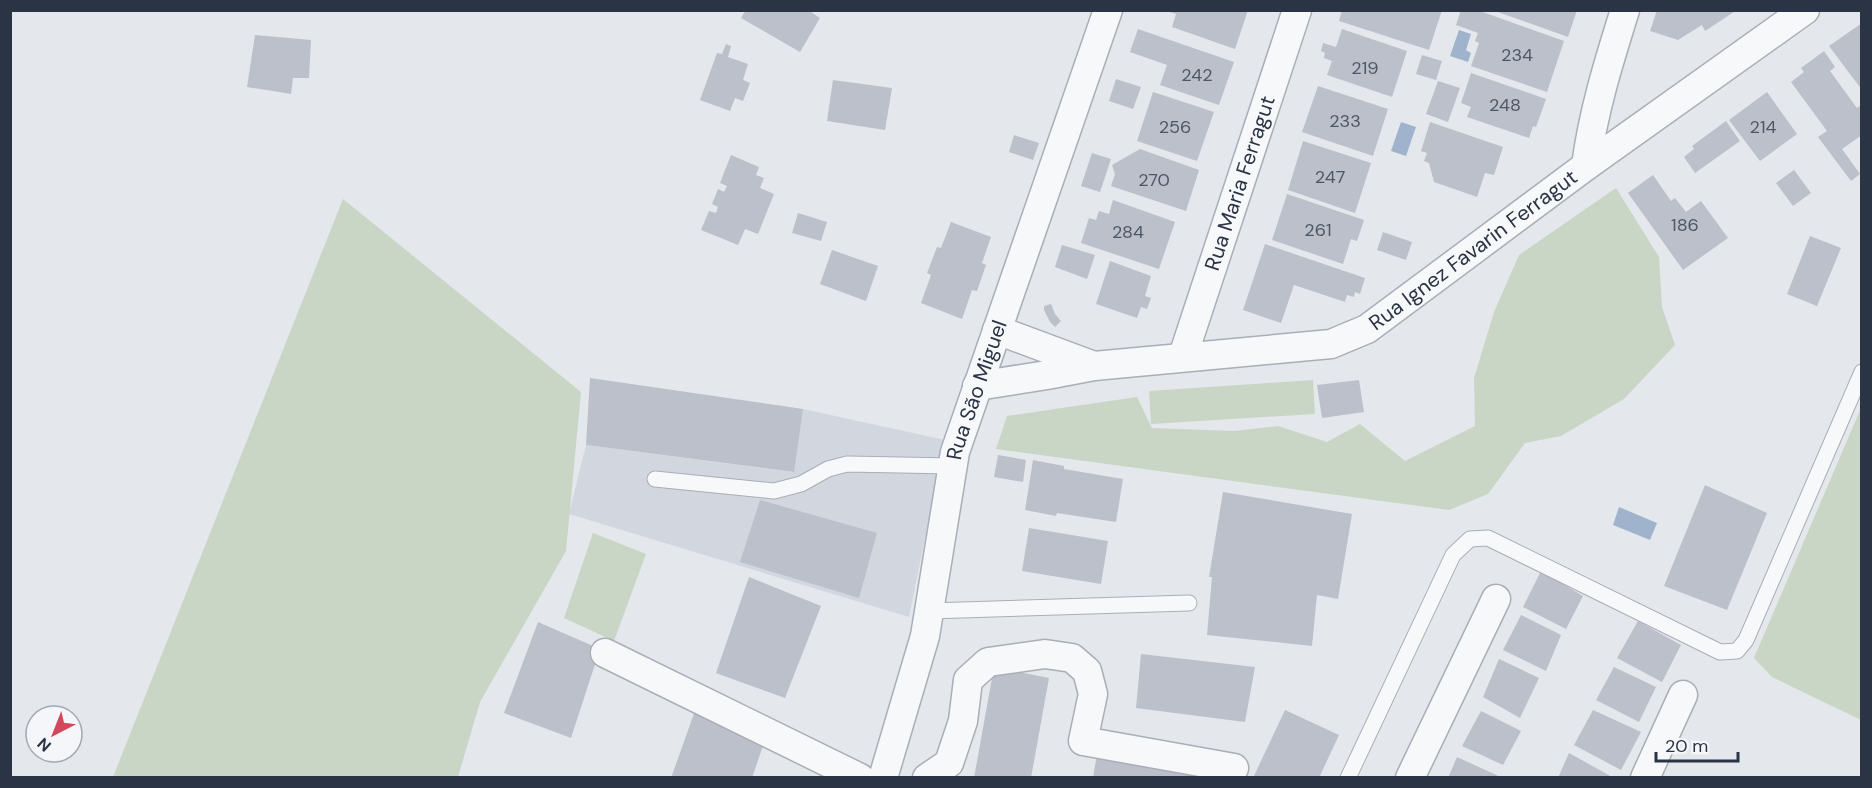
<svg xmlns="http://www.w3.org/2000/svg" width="1872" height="788" font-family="'DM Sans',sans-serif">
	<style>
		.built { fill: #d2d6de }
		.green { fill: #c9d6c5 }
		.water { fill: #9fb4cc }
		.building { fill: #bbc0ca }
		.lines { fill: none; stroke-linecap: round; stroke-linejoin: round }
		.lane-casing { stroke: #a9aeb7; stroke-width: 17 }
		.street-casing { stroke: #a9aeb7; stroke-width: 31 }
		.lane { stroke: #f7f8fa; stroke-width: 15 }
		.street { stroke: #f7f8fa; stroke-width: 28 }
		.labels { text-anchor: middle; stroke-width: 4.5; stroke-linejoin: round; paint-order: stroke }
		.number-label { font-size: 18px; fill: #4f5766 }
		.street-label { font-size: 21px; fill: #2b3445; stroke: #f4f6f9 }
	</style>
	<rect width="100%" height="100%" fill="#e4e7ec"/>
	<path class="built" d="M803 409 945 440 909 617 569 514 586 445 793 472Z"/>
	<path class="green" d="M1616 188 1659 257 1662 307 1675 345 1624 399 1561 436 1525 443 1488 494 1449 510 996 449 1007 416 1137 397 1152 428 1234 431 1278 426 1327 442 1360 424 1405 461 1475 426 1474 378 1494 312 1519 255Z
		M343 199 581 392 566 551 480 702 458 777H113Z
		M1313 380 1315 414 1151 424 1149 391Z
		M1861 408V720L1772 677 1754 658Z
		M593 533 646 554 614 641 564 618Z"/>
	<path class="water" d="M1459 30 1471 34 1466 50 1471 53 1468 62 1450 56Z
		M1401 122 1416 127 1406 156 1391 151Z
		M1619 507 1657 523 1650 540 1613 525Z"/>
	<path class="building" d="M746 10H808L820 18 800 52 741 18Z
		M1248 10 1235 49 1172 27 1176 14 1167 11Z
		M1342 10H1442L1429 50 1339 21Z
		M1461 10H1477L1564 41 1547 92 1471 66 1479 43 1475 41 1478 33 1456 25Z
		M1492 10H1577L1568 37Z
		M1657 10H1737L1705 31 1702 25 1678 40 1650 31Z
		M1862 23V90L1829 46Z
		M1138 29 1234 62 1219 105 1160 85 1167 65 1130 52Z
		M1342 29 1407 51 1392 97 1327 75 1332 61 1324 58 1325 53 1321 51 1323 43 1336 47Z
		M255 35 311 40 309 78H293L291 94 247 87Z
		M726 44 731 46 728 57 748 64 743 80 750 83 743 101 735 98 730 111 700 100 717 53 722 54Z
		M1824 51 1835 67 1830 71 1857 108 1862 105V135L1842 149 1860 174 1851 181 1818 137 1827 131 1791 82 1804 72 1801 68Z
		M1422 55 1442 61 1436 80 1416 74Z
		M1471 73 1546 99 1536 127 1533 126 1529 138 1467 117 1471 107 1461 103Z
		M1116 79 1141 87 1133 109 1109 101Z
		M833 80 892 88 885 130 827 121Z
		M1438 81 1460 88 1448 122 1426 114Z
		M1318 86 1388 109 1373 156 1302 132Z
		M1153 92 1214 112 1197 161 1137 141Z
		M1767 92 1797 134 1760 161 1729 120Z
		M1726 121 1740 141 1695 173 1684 157 1694 149 1692 146Z
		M1430 122 1503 147 1494 175 1485 173 1477 197 1434 182 1429 163 1424 161 1427 153 1421 151Z
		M1014 135 1039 143 1033 160 1009 152Z
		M1303 141 1371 163 1355 213 1288 190Z
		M1140 149 1199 170 1186 211 1111 186 1115 174 1112 165Z
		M1092 153 1111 159 1100 192 1081 186Z
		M731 155 759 167 756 175 764 178 760 188 774 194 758 234 745 229 738 245 701 230 709 211 716 213 718 207 712 204 718 189 724 192 727 186 720 183Z
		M1794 170 1811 193 1793 206 1776 183Z
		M1653 175 1671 201 1675 198 1686 212 1701 201 1728 238 1683 270 1628 193Z
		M1287 194 1364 220 1357 241 1351 239 1343 264 1272 240Z
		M1113 200 1175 222 1159 269 1081 243 1089 218 1096 220 1099 211 1109 214Z
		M798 213 827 222 821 241 792 233Z
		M951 222 991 237 982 263 986 265 977 291 972 290 962 319 921 303 931 275 927 273 937 247 941 248Z
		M1383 232 1412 242 1406 260 1377 250Z
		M1810 236 1841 248 1817 306 1787 294Z
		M1265 244 1365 278 1360 294 1355 292 1354 297 1347 295 1345 302 1294 285 1281 323 1243 310Z
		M1062 245 1095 255 1087 279 1055 267Z
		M832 250 878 266 866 301 820 284Z
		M1110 261 1151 276 1145 296 1151 298 1147 309 1141 307 1137 318 1096 304Z
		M1051 304 1055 314 1061 321 1055 327 1050 322 1044 310V306Z
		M590 378 803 409 794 472 586 445Z
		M1359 380 1364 412 1322 418 1317 385Z
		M998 455 1026 460 1023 482 994 477Z
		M1033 460 1064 466V469L1123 479 1116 522 1057 513 1056 516 1025 510Z
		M1705 485 1767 513 1727 610 1664 586Z
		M1223 492 1352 514 1338 599 1317 595 1312 646 1207 635 1212 577H1209Z
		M760 500 877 533 859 598 740 562Z
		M1029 528 1108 541 1101 584 1022 571Z
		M1541 571 1583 596 1566 629 1523 607Z
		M749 577 821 606 785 698 716 673Z
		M1521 615 1561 635 1546 671 1503 650Z
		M1638 621 1681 645 1662 682 1617 658Z
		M538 622 600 649 571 738 504 713Z
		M1141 654 1255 667 1245 722 1136 708Z
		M1499 659 1539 678 1520 718 1483 697Z
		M994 667 1049 678 1031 778H974Z
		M1614 667 1656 687 1639 722 1596 700Z
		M696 708 766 737 752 778H671Z
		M1285 710 1339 735 1319 778H1253Z
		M1593 710 1641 732 1621 770 1574 745Z
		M1481 711 1521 731 1503 765 1462 746Z
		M1569 753 1614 778H1558Z
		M1097 754 1212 778H1093Z
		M1457 757 1503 778H1448Z"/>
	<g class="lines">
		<defs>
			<path id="lane" d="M655 479 774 491 801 484 828 469 847 464 953 466
				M929 611 1189 603
				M1348 778 1453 555 1470 539 1488 538 1720 652 1737 651 1746 640 1862 372"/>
			<g id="street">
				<path d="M1586 166C1593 112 1609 61 1625 10"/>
				<path d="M997 330 1094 366"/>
				<path id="s1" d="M1183 356 1297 10"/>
				<path id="s2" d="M977 386 1047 375 1094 366 1331 344 1367 329 1586 166 1805 10"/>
				<path d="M605 653 860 778"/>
				<path id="s3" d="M883 778 925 636 955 452 1108 10"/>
				<path d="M927 778 949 763 963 721 968 680 988 662 1045 654 1072 658 1087 671 1093 694 1083 741 1234 768"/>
				<path d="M1410 778 1496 599"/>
				<path d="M1645 778 1683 695"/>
			</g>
		</defs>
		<use href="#lane" class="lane-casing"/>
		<use href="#street" class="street-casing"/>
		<use href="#lane" class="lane"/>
		<use href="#street" class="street"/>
	</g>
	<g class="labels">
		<g class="number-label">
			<text x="1517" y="61">234</text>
			<text x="1365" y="74">219</text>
			<text x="1197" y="81">242</text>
			<text x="1505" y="111">248</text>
			<text x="1345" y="127">233</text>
			<text x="1175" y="133">256</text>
			<text x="1763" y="133">214</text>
			<text x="1330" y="183">247</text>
			<text x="1154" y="186">270</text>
			<text x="1685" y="231">186</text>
			<text x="1318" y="236">261</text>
			<text x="1128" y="238">284</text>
		</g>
		<g class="street-label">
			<text dy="7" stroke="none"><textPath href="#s1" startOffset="182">Rua Maria Ferragut</textPath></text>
			<text dy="7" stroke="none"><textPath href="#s2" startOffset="528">Rua Ignez Favarin Ferragut</textPath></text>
			<text dy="7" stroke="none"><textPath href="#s3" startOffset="400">Rua São Miguel</textPath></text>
		</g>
	</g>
	<rect width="1872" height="788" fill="none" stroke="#2b3445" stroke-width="24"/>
	<g transform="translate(54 734) rotate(222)"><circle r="28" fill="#f4f6f9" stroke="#a4a8b1" stroke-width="1.5"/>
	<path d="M0-4.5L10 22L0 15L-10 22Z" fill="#d1495b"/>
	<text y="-9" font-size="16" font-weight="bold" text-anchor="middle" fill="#2b3445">N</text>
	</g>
	<path d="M1656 752v9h82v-9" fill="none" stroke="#2b3445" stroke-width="3"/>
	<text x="1665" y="752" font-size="18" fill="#2b3445" stroke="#f4f6f9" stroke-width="4.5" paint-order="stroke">20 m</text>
</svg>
